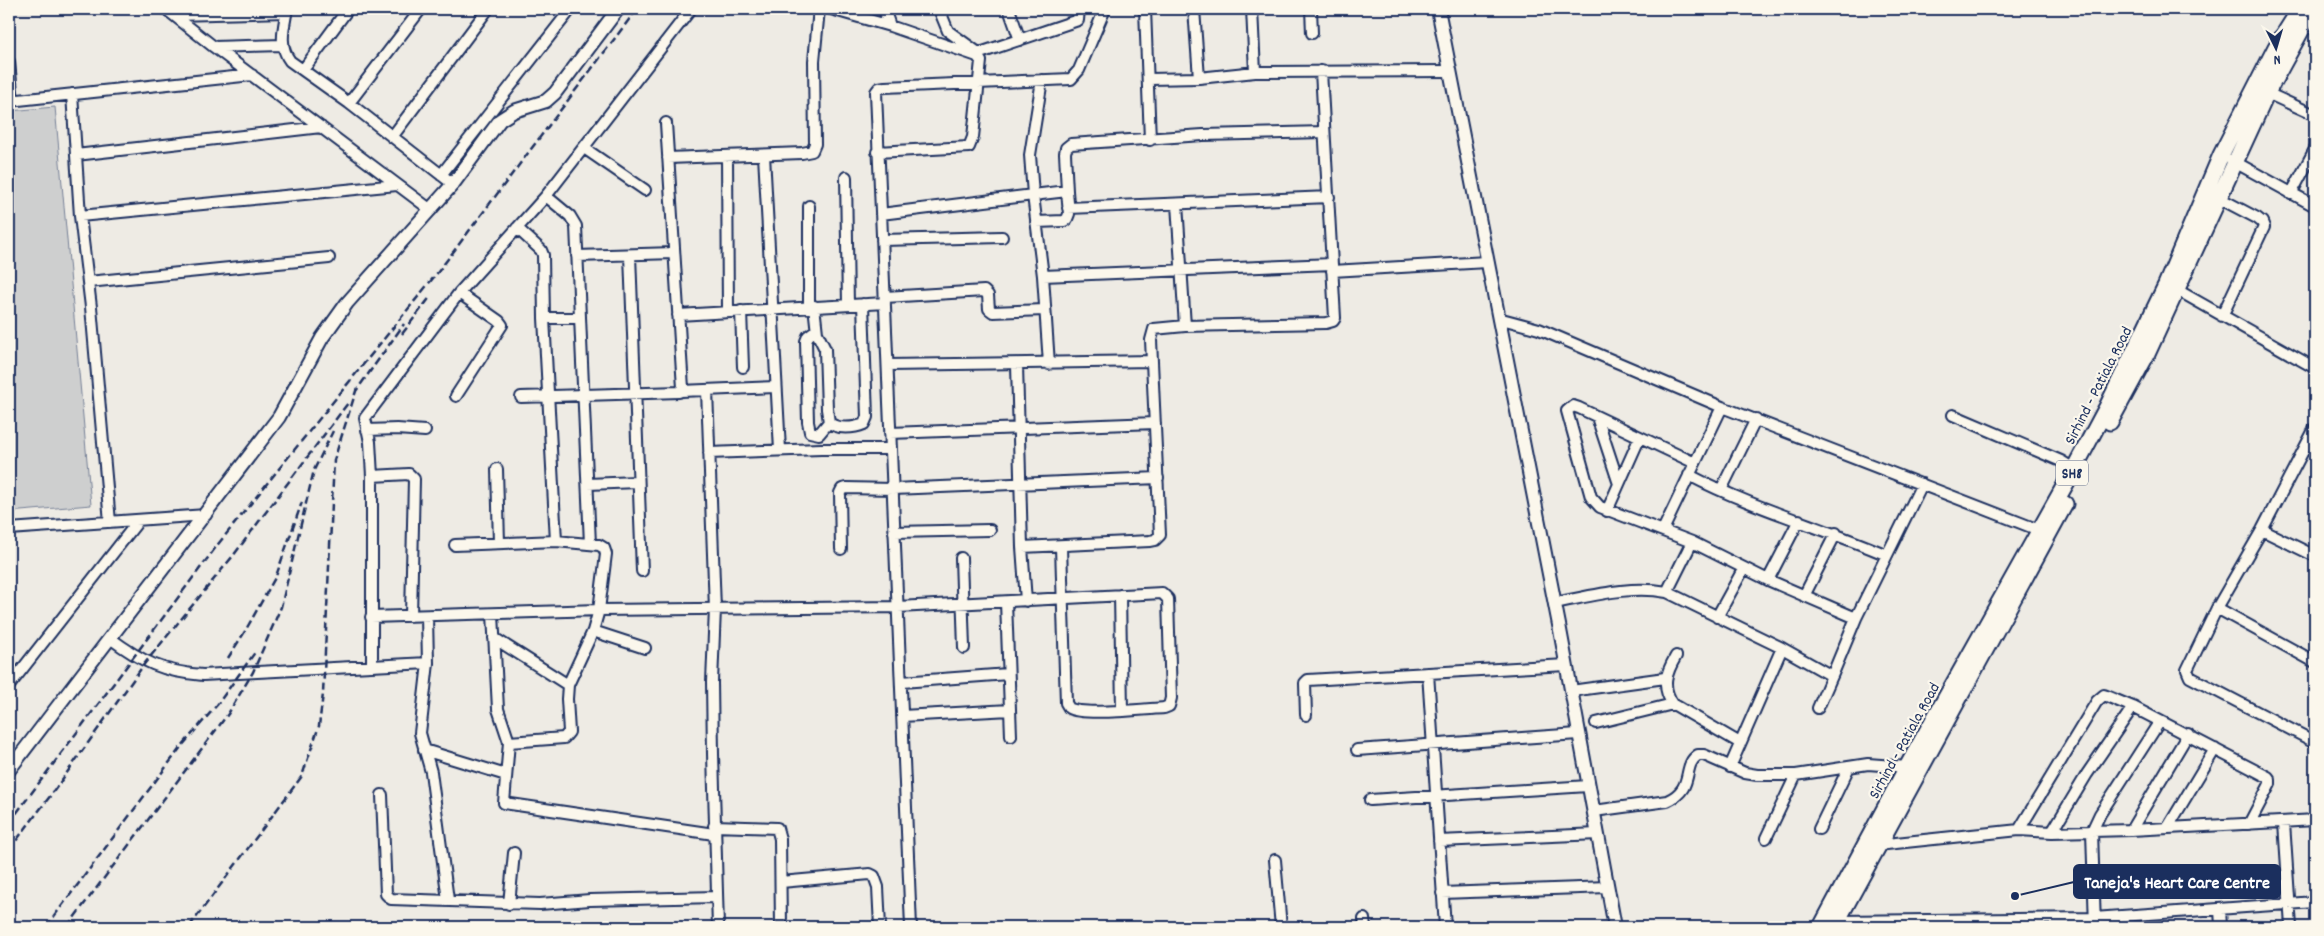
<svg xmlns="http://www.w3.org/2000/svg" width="2324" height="936" font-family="Dekko,sans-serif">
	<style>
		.green { fill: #cecfcf; stroke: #747f96 }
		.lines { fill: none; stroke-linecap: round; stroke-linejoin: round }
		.minor-casing { stroke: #1b2f5e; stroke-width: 14 }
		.tertiary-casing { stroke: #1b2f5e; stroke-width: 16 }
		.primary-casing { stroke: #1b2f5e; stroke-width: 19 }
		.minor { stroke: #fbf7ec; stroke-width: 10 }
		.tertiary { stroke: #fbf7ec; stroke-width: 12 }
		.primary { stroke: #fbf7ec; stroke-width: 15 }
		.rail { stroke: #1b2f5e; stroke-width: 2.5; stroke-dasharray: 8 4; stroke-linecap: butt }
		.labels { text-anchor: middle; stroke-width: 4.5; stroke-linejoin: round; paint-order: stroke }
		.shield { fill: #fbf7ec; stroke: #5e6b89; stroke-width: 1 }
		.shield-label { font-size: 15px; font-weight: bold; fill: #1b2f5e }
		.street-label { font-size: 16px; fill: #1b2f5e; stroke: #fbf7ec }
		.leader { fill: none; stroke: #1b2f5e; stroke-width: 2 }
		.callout-dot { fill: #1b2f5e; stroke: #fbf7ec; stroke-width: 2 }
		.callout { fill: #1b2f5e; stroke: #1b2f5e; stroke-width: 2 }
		.callout-label { font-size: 18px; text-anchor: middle; font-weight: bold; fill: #fff }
	</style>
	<rect width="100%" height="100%" fill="#eeebe4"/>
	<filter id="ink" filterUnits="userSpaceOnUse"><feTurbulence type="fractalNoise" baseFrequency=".02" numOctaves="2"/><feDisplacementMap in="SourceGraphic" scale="10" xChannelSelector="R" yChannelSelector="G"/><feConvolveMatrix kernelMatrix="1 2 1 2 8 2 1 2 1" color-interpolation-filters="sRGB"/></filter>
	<g filter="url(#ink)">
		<path class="green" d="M55 107 91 505 9 512V111Z"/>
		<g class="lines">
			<defs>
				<path id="minor" d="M166 9 214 47 431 210
					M287 9C284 27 278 45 290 61L349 103 453 184
					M831 9 890 26 977 56 981 61 973 137 969 147 877 152
					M884 9 890 26
					M939 9 948 31 977 52H983L1078 20 1079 9
					M1009 9 1020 40
					M1145 9 1150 140
					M1194 9 1199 78
					M1252 9 1255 72
					M1311 9 1312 33
					M176 15 286 12
					M214 47 282 45
					M9 62 13 101
					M303 70 348 9
					M1149 79 1199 78 1255 72 1450 71
					M2267 93 2315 115
					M72 94 80 216 91 307 110 522
					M9 101 252 75
					M349 103 421 9
					M392 137 488 9
					M584 148 645 190
					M76 155 321 127
					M764 155 780 450
					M727 156 728 311
					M668 158 802 153 812 151 815 144 814 61 819 9
					M2231 160 2315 206
					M441 175 571 9
					M846 177 848 305
					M2291 194 2315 149
					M546 196 570 216 576 226 590 544
					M2219 198 2257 218 2262 222 2264 227 2222 316
					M1177 204 1185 326
					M809 206V307
					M1068 208 1329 197
					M881 214 1033 195 1030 155 1042 80
					M80 216 397 185
					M1036 222 1064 221 1067 219 1069 214 1067 191
					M517 228 541 250 543 255 544 318 556 541
					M882 240 1002 237
					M630 255 642 571
					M577 256 674 253
					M1332 271 1487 262
					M1043 276 1332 264
					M88 282 329 258
					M2172 287 2315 368
					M885 297 984 291 988 295 989 309 993 312 1045 310
					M814 306 817 333 825 349 827 409 829 422C836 430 855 428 864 424L867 417 863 304
					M741 311 743 367
					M678 315 885 303
					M544 318H580
					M1498 318 1539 329 1722 407 2039 530
					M816 330 808 336 806 341 808 422 810 432 819 434 829 422
					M1049 364 1043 276 1033 195 1067 191 1065 153 1066 148 1071 144 1203 135 1324 132
					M888 365 1152 361
					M1017 365 1022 547 1026 601
					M707 390 715 609 712 682 713 754 718 927
					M681 391 776 387
					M456 396 502 325 499 321 459 293
					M521 397 679 392 683 388 666 123
					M1953 415 2061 461 2074 469
					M1597 417 1619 484
					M2315 428 2262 530 2217 608 2187 670 2190 677 2315 742
					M367 430 397 429 425 431
					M890 433 1155 423
					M709 453 821 449H891
					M1695 463 1579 408 1573 406 1567 411 1591 497 1600 507 1692 542 1768 580 1856 618
					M497 469 499 543
					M1689 475C1752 508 1822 527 1887 555
					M372 476 409 474 414 479 411 616
					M588 484 637 482
					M1721 490 1756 419
					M1607 511 1640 437
					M9 529 206 515
					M1663 530 1722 407
					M2262 530 2315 556
					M894 532 990 530
					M455 545 556 541 599 545 604 548 606 554 599 610 593 631 568 685 567 699 569 732 564 738 509 742
					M1022 547 1150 541 1155 540 1160 535 1151 340 1154 329 1185 326 1326 323 1333 321 1335 318 1321 71
					M841 549 840 493 842 489 846 488 893 489 1158 478
					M961 558 964 648
					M1768 580 1799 520
					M1667 592 1692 542
					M1120 595 1122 710
					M1804 596 1836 533
					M1006 602 1011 736
					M1554 603C1592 596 1629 585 1667 592L1782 648 1832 676 1818 708
					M2217 608 2315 662
					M493 614 498 709 509 742 504 803 714 834
					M427 616 428 663 420 733 431 772 448 900
					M371 617 599 610 898 607 1162 593 1168 599 1171 698 1169 706 1164 708C1146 709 1082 716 1069 708L1066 703 1061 547
					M1717 617 1744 568
					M593 631 645 648
					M110 638C142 662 163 672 203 675L428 663
					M494 638 568 685
					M1676 656C1666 673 1661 687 1673 704L1740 743
					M372 666V476L370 442 365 418 459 293 546 196 691 9
					M1428 673 1445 927
					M1832 676 1856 618 1922 484
					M902 682 1008 674
					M9 686 139 520
					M1571 691 1665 678
					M1306 715 1305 683 1308 680 1566 665
					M902 716 1010 710
					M1596 723 1673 704
					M424 750 506 775
					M1357 750 1578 734
					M1730 767 1782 648
					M382 795 386 894 391 899 540 904 590 900 716 897
					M1370 800 1588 786
					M1594 811 1667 801C1696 788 1681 766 1698 755H1704L1745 773 1757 775H1796L1868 764 1907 767
					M2284 823 2291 927
					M714 826 777 828 780 839 781 927
					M2168 827 2215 749
					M1819 829 1849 767
					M2019 830 2097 701 2104 695 2133 707 2268 777 2270 780V784L2249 824
					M2131 830 2188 734
					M2052 832 2087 774 2133 707
					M1766 838 1796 775
					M1439 841 1598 834
					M1877 845 2019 830 2052 832 2131 830 2315 820
					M1275 860 1281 927
					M781 882 870 874 874 876 878 887 880 927
					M1442 893 1608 887
					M509 904 514 853
					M2220 909 2221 927
					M1364 919 1365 927
					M1838 921 2094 918 2315 902
					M911 927 876 92 879 88 885 87 1071 79 1079 70 1105 9
					M2095 927 2092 831 2100 814 2160 721"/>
				<path id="tertiary" d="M1438 9 1560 630 1615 927
					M9 770 279 417 322 338 347 303 453 184 500 120 514 111 546 101 555 93 618 9"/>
				<path id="primary" d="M2110 422 2147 354 2267 93 2313 9
					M1821 927 1907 767 2074 469 2107 407 2166 285 2221 155 2276 47 2300 9
					M1834 927 2065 504"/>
			</defs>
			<use href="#minor" class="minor-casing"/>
			<use href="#tertiary" class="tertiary-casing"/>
			<use href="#primary" class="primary-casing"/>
			<use href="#minor" class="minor"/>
			<use href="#tertiary" class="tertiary"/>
			<use href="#primary" class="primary"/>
			<path class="rail" d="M402 334 431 296
				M228 658 244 633 276 576 302 502
				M9 823 219 543 438 272 637 9
				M9 850 51 795 145 663 233 556 348 403
				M46 927 181 747 217 705 256 651
				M67 927 228 714 253 672 281 607 314 470 333 431
				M189 927 302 776 319 726 323 694 334 460 356 391 404 324"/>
		</g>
	</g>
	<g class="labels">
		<rect class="shield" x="2056" y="460.5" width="32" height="25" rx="4"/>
		<g class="shield-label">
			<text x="2072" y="478">SH8</text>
		</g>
		<g class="street-label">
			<text transform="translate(2097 385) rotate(-63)" y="6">Sirhind - Patiala Road</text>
			<text transform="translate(1903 740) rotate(-61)" y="6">Sirhind - Patiala Road</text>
		</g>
	</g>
	<path class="leader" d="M2015 896L2074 882"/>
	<circle class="callout-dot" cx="2015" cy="896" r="5"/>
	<rect class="callout" x="2074" y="865" width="206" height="33" rx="5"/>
	<g class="callout-label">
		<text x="2177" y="888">Taneja's Heart Care Centre</text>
	</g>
	<rect width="2324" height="936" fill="none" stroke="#fbf7ec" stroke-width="30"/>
	<rect x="15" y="15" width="2294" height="906" fill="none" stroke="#1b2f5e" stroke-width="2" filter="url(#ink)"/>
	<g transform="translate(2276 48) rotate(175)" stroke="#fbf7ec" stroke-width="4" paint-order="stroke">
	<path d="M0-4L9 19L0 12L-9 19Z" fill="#1b2f5e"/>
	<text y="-8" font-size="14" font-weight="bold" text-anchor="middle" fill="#1b2f5e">N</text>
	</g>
</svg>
